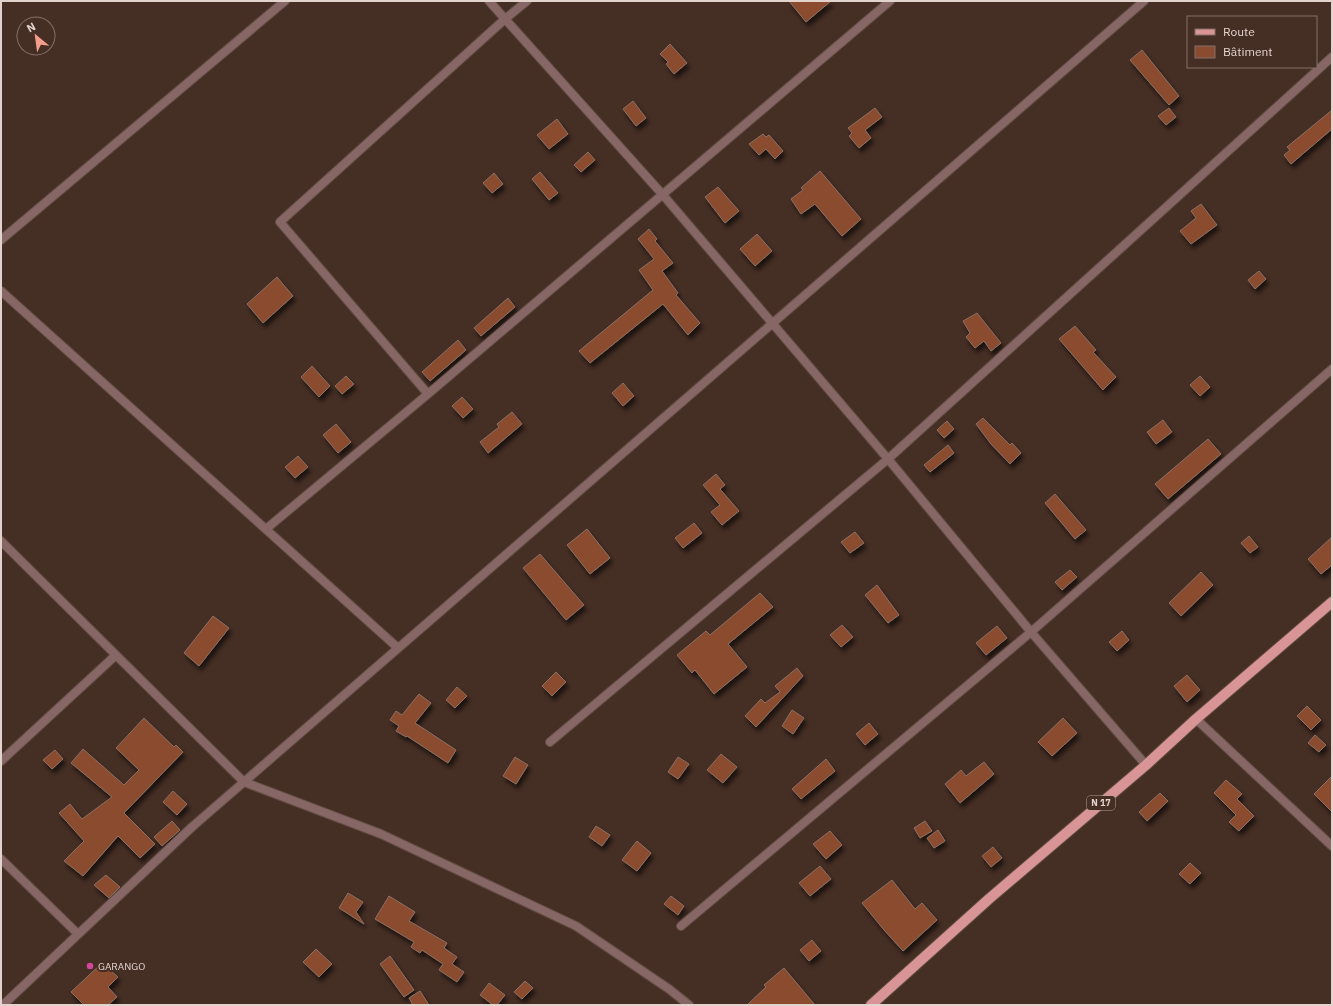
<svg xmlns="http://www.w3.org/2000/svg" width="1333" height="1006" font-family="'IBM Plex Sans',sans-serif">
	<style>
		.building { fill: #8a4b2e; stroke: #8b7064; filter: url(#shadow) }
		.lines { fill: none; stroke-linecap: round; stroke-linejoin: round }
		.street-casing { stroke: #614c42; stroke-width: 10 }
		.primary-casing { stroke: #614c42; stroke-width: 12 }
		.street { stroke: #876666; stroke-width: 8 }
		.primary { stroke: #d99596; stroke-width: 10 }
		.hotel-dot { fill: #d1479c; stroke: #452e24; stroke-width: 1.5 }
		.labels { text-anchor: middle; stroke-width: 4; stroke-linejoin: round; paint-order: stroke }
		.shield { fill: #452e24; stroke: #b4a29a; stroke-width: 1 }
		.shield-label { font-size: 9px; font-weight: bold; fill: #e3d3cd }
		.poi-label { font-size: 10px; fill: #e3d3cd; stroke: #452e24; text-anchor: start }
	</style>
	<defs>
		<filter id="shadow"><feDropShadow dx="2.5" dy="4.5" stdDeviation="2" flood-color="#0009"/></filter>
	</defs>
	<rect width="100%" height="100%" fill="#452e24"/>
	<path class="building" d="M789 1H831L806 22Z
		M670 44 687 63 674 74 666 64 668 62 660 54Z
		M1142 50 1179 96 1169 105 1130 60Z
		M633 101 646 118 636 126 623 109Z
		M875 108 882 117 865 130 871 138 859 148 849 136 852 133 848 128Z
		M1169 108 1176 117 1166 125 1158 116Z
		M1332 110V129L1291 164 1284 155 1290 150 1287 147Z
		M557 119 568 134 549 149 537 135Z
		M763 134 766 137 769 135 783 151 775 159 766 149 759 155 749 144Z
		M588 152 595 160 581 172 574 165Z
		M820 171 861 219 842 236 815 204 801 214 791 199 803 190 801 188Z
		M540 172 558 193 549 200 532 179Z
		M494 173 503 184 492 193 483 183Z
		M718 187 739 211 725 223 705 197Z
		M1201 204 1217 225 1191 244 1180 231 1196 218 1191 211Z
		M649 229 657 239 655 241 673 263 662 271 678 293 676 295 700 323 688 335 663 304 590 363 579 351 653 290 639 270 654 259 638 239Z
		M757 234 772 251 755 266 740 249Z
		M1259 271 1266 279 1255 289 1248 280Z
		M277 277 293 296 263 323 247 304Z
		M508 298 515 307 481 336 474 328Z
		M977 313 1001 343 991 351 984 341 975 348 966 337 970 333 963 321Z
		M1075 326 1096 350 1093 352 1116 377 1103 390 1059 339Z
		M458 340 466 350 430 381 422 372Z
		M312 366 330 386 319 397 301 377Z
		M346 376 354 384 342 394 335 386Z
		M1200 376 1210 387 1200 396 1190 385Z
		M623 383 634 396 623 406 612 393Z
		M462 397 473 409 463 418 452 406Z
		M512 412 522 424 488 453 480 442 499 427 497 424Z
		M983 418 1010 445 1012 443 1021 453 1010 464 991 444 976 424Z
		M1163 420 1172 432 1156 444 1147 432Z
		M947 421 954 429 944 438 937 430Z
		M336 424 351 442 338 453 323 435Z
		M1208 439 1221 454 1168 499 1155 484Z
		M948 445 954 453 930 472 924 465Z
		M298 456 308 467 295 478 285 467Z
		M716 474 725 485 720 489 739 511 722 525 711 512 720 505 703 485Z
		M1055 494 1086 530 1075 539 1045 503Z
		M694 523 702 533 683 548 675 538Z
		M587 529 610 558 590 574 567 545Z
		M855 532 864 543 850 553 841 542Z
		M1249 536 1258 547 1250 553 1241 543Z
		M1332 537V565L1321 574 1308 559Z
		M540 554 584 605 566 620 523 568Z
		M1070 570 1077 577 1062 590 1055 582Z
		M1201 572 1213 585 1181 616 1169 603Z
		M877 585 899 615 888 623 865 595Z
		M760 593 773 607 728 644 747 667 714 694 695 670 692 673 677 655 706 631 710 635Z
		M213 616 229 628 199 666 184 653Z
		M842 625 853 637 841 647 830 635Z
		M997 626 1007 638 986 655 976 643Z
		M1122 631 1129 640 1117 651 1109 642Z
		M797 668 803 676 756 727 745 716 761 699 765 703 780 692 775 686Z
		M556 672 566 682 552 696 542 686Z
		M1187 675 1200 690 1187 702 1174 686Z
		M457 687 467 696 455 708 446 700Z
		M419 694 431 703 415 723 456 750 448 763 407 736 406 737 396 731 399 726 390 720 396 711 402 715Z
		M1307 706 1321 720 1311 730 1297 716Z
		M792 710 804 718 793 734 782 726Z
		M144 718 174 747 176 745 183 752 124 813 155 844 140 858 118 836 83 876 64 861 84 841 59 813 70 804 82 819 112 797 71 763 83 749 124 785 139 770 116 748Z
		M1063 718 1077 733 1052 756 1038 742Z
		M869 723 878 734 865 745 856 734Z
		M1315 735 1326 745 1319 752 1308 743Z
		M55 750 63 759 52 769 43 760Z
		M721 754 737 767 723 783 707 770Z
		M515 757 528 765 516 784 503 776Z
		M678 757 689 764 678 779 668 772Z
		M826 759 835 771 801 799 792 789Z
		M984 762 994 774 960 803 945 784 961 770 966 776Z
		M1332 776V812L1314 794Z
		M1226 780 1242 794 1237 799 1254 816 1239 831 1229 822 1236 815 1214 793Z
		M173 791 187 804 177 815 163 802Z
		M1160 793 1168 801 1147 821 1139 812Z
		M172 821 180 830 162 846 154 837Z
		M925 821 932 831 920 838 914 828Z
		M596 826 610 835 602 846 589 837Z
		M938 830 945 841 934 848 927 838Z
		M830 831 842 845 826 859 813 844Z
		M637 841 651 853 637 871 622 860Z
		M993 847 1002 858 991 867 982 856Z
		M1190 863 1201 873 1190 884 1179 874Z
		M820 866 831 879 810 896 799 883Z
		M106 875 120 887 109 898 94 885Z
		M892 880 915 909 922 903 937 920 903 951 884 930 862 903Z
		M348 893 363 902 356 912 364 924 339 908Z
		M389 896 415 912 409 921 447 943 444 948 457 957 452 964 464 972 457 982 439 970 443 964 422 950 420 953 411 947 414 942 375 919Z
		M671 896 684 906 678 915 664 904Z
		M812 940 821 951 809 961 800 950Z
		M316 949 332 964 319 977 303 962Z
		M390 956 414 990 404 997 380 964Z
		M102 963 118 977 108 987 117 997 108 1005H84L71 992Z
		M784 968 815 1005H747L766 987 764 985Z
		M525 981 533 988 522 999 514 992Z
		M489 983 505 995 497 1005H493L480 995Z
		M420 991 429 1005H413L409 998Z"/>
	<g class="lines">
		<defs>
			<path id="street" d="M489 1 663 195 888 459 1031 632 1146 765
				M1 240 285 1
				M1 291 398 648
				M428 394 280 222 505 19 527 1
				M266 529 428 394 890 1
				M1 541 244 782 381 834 576 926 669 989 689 1005
				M1196 719 1332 846
				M550 742 888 459 1332 57
				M1 761 116 655
				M1 859 78 934
				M681 926 1031 632 1332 369
				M3 1005 192 827 1144 1"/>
			<path id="primary" d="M871 1005 990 898 1146 765 1196 719 1332 602"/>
		</defs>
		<use href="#street" class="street-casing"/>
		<use href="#primary" class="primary-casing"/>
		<use href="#street" class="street"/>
		<use href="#primary" class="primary"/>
	</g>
	<circle class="hotel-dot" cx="90" cy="966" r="4"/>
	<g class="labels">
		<rect class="shield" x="1087" y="796" width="28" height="14" rx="3"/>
		<g class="shield-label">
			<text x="1101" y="806">N 17</text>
		</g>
		<g class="poi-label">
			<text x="98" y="970">GARANGO</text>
		</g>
	</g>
	<rect width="1333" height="1006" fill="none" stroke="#e3d3cd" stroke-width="4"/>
	<rect x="1187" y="16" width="130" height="52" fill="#452e24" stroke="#847068"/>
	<rect x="1195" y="29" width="20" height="6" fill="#d99596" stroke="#847068"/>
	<text x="1223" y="36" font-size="12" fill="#e3d3cd">Route</text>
	<rect x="1195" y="46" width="20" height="12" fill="#8a4b2e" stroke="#847068"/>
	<text x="1223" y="56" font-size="12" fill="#e3d3cd">Bâtiment</text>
	<g transform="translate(36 36) rotate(331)"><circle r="19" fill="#452e24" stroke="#847068"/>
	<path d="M0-3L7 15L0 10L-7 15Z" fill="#f49d8c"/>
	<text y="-6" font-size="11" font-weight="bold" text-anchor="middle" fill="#e3d3cd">N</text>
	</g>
</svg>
